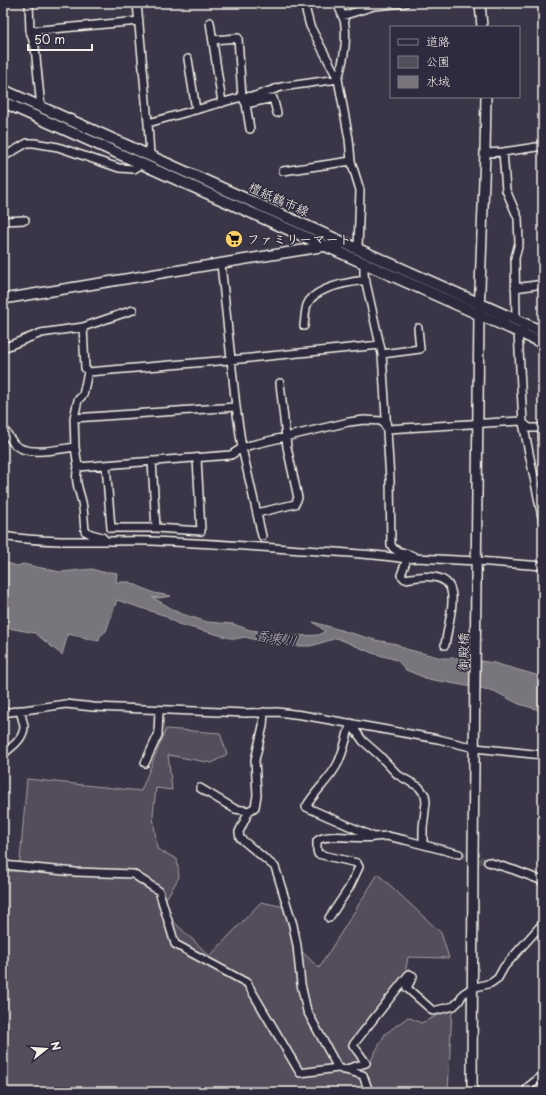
<svg xmlns="http://www.w3.org/2000/svg" width="546" height="1095" font-family="'Playpen Sans','Klee One',sans-serif">
	<style>
		.green { fill: #534e5c; stroke: #a4a0a2 }
		.water { fill: #78747b; stroke: #aaa6a7 }
		.lines { fill: none; stroke-linecap: round; stroke-linejoin: round }
		.minor-tunnel { stroke: #57525f; stroke-width: 7; stroke-dasharray: 7 3.5; stroke-linecap: butt }
		.minor-casing { stroke: #f4f1e8; stroke-width: 10 }
		.tertiary-casing { stroke: #f4f1e8; stroke-width: 12 }
		.secondary-casing { stroke: #f4f1e8; stroke-width: 13 }
		.minor { stroke: #2f2a3d; stroke-width: 7 }
		.tertiary { stroke: #2f2a3d; stroke-width: 9 }
		.secondary { stroke: #2f2a3d; stroke-width: 10 }
		.labels { text-anchor: middle; stroke-width: 3; stroke-linejoin: round; paint-order: stroke }
		.street-label { font-size: 13px; fill: #f4f1e8; stroke: #2f2a3d }
		.poi-label { font-size: 13px; font-weight: bold; fill: #f4f1e8; stroke: #2f2a3d; text-anchor: start }
		.water-label { font-size: 14px; font-style: italic; fill: #b6b2b2; stroke: #2f2a3d }
	</style>
	<rect width="100%" height="100%" fill="#3b3647"/>
	<filter id="ink" filterUnits="userSpaceOnUse"><feTurbulence type="fractalNoise" baseFrequency=".025" numOctaves="2"/><feDisplacementMap in="SourceGraphic" scale="8" xChannelSelector="R" yChannelSelector="G"/><feConvolveMatrix kernelMatrix="1 2 1 2 8 2 1 2 1" color-interpolation-filters="sRGB"/></filter>
	<g filter="url(#ink)">
		<path class="green" d="M166 729 220 733 227 754 212 763 168 755 172 790 156 788 153 815 157 849 177 859 179 877 160 909 210 956 261 902 284 907 295 945 319 968 378 874 441 933 449 958 408 957 405 974 351 1044 370 1062 385 1034 408 1017 421 1023 452 1009 448 1092H3V871H19L27 779 141 791Z"/>
		<path class="water" d="M3 562 17 566 23 564 60 572 92 569 102 572H112L117 573 116 582H129L154 593 171 596 159 598 152 597 179 613 207 622 233 624 250 630 295 636 319 635 325 631 313 622 375 640 397 644 406 649 442 658H460L494 663 543 677V711L519 704 494 691 428 679 406 670 397 660 372 653 337 638 311 646H297L272 644 245 637 234 639 178 624 163 615 117 600 106 631 100 636 99 641 68 634 62 655 35 633 3 627Z"/>
		<g class="lines">
			<path class="minor-tunnel" d="M459 854 488 862"/>
			<defs>
				<path id="minor" d="M29 3 30 31
					M137 3 148 123 150 155
					M304 3 310 26 338 79 349 139 351 161 360 190 358 249
					M342 16 374 6 405 3
					M210 22 222 103
					M213 40 238 38 242 97 246 104 250 129
					M188 59 196 110
					M246 104 273 98 277 113
					M41 108 35 47 30 31 139 21
					M148 123 242 97 255 96 281 87 338 79C343 63 347 44 345 26 345 18 340 11 337 3
					M503 152 506 190 518 218 519 243 515 258 516 320
					M485 153 503 152 543 146
					M3 157 27 143H34L58 147 119 168 134 169 142 164
					M283 171 351 161
					M3 221 25 220
					M364 263V274L382 354 390 479 391 545C396 555 409 551 416 558
					M221 264 236 407 242 448 262 536
					M515 288 543 284
					M304 326C305 319 305 311 307 305 314 287 349 282 366 280
					M518 332 523 423 543 522
					M380 345 230 360 88 372 83 395 78 400 74 418 75 447 78 467 231 455 242 448 251 445 349 422 364 420 382 421 387 429 521 421 529 428H543
					M3 348 41 333 83 327
					M382 354 420 349 418 328
					M88 372 85 368 83 327 133 310
					M74 418 236 407
					M3 428C7 433 10 439 14 444 27 457 59 449 75 447
					M152 461 156 528
					M106 465 111 528H156L201 531 197 458
					M78 467C74 480 79 490 82 502 84 512 84 522 85 531L91 534 102 537 105 540
					M257 513 295 504 298 498 287 447 280 383
					M3 536C50 544 104 540 152 541 202 543 251 546 301 550 336 552 372 554 407 559L416 558 477 561 543 566
					M407 559 401 575 405 579C468 566 452 603 445 645
					M264 712 263 726 255 760 257 795 255 807 249 811 239 832 240 838 275 867 278 876 293 925 297 946 301 984 307 1011 338 1068
					M3 713 66 704 93 707 246 713 277 712 302 715 438 739 475 748 543 755
					M351 723C346 737 344 752 337 765 329 780 314 792 306 807L374 837 387 836 405 840 459 854
					M354 724 355 730 363 741 379 755 398 775 419 787 425 795 426 802 423 828V844
					M3 754C12 747 24 739 24 726 23 721 21 715 20 710
					M145 763 158 735 159 710
					M200 788 235 809 249 811
					M488 862 514 870 543 881
					M3 865 75 872 133 874 159 891 175 944 247 983 300 1073 338 1068 363 1075 369 1092
					M329 918 349 888 359 867 357 863 318 854 317 850V841C326 832 360 840 374 837
					M343 1070 366 1063 353 1045 409 974 413 976 407 988 433 1011 454 1006 459 1001 463 994 472 988 491 983 498 978 504 967 543 923
					M526 1092 528 1087 543 1075"/>
				<path id="tertiary" d="M480 3 482 27
					M3 299 345 243
					M472 1092 473 854 479 315 485 153 486 97"/>
				<path id="secondary" d="M3 90 543 332
					M3 102 543 343"/>
			</defs>
			<use href="#minor" class="minor-casing"/>
			<use href="#tertiary" class="tertiary-casing"/>
			<use href="#secondary" class="secondary-casing"/>
			<use href="#minor" class="minor"/>
			<use href="#tertiary" class="tertiary"/>
			<use href="#secondary" class="secondary"/>
		</g>
	</g>
	<defs>
		<symbol id="supermarket-disc" viewBox="-11 -11 22 22"><circle r="9.5" fill="#ffd166" stroke="#2f2a3d"/><path d="M-6-5.5h2.5l.6 2H6L4.5 2H-2.5L-4.4-4H-6ZM-1.5 3.2a1.3 1.3 0 1 0 .1 0ZM3 3.2a1.3 1.3 0 1 0 .1 0Z" fill="#111"/></symbol>
	</defs>
	<g fill-rule="evenodd">
		<use href="#supermarket-disc" x="224" y="229" width="20" height="20"/>
	</g>
	<g class="labels">
		<g class="street-label">
			<text transform="translate(279 199) rotate(24)" y="5">檀紙鶴市線</text>
			<text transform="translate(463 652) rotate(-89)" y="5">御殿橋</text>
		</g>
		<g class="poi-label">
			<text x="247" y="244">ファミリーマート</text>
		</g>
		<g class="water-label">
			<text transform="translate(276 638) rotate(9)" y="5">香東川</text>
		</g>
	</g>
	<rect width="546" height="1095" fill="none" stroke="#2f2a3d" stroke-width="16"/>
	<rect x="8" y="8" width="530" height="1079" fill="none" stroke="#f4f1e8" stroke-width="1.5" filter="url(#ink)"/>
	<rect x="390" y="26" width="130" height="72" fill="#2f2a3d" stroke="#7e7a81"/>
	<rect x="398" y="39" width="20" height="6" fill="#2f2a3d" stroke="#7e7a81"/>
	<text x="426" y="46" font-size="12" fill="#f4f1e8">道路</text>
	<rect x="398" y="56" width="20" height="12" fill="#534e5c" stroke="#7e7a81"/>
	<text x="426" y="66" font-size="12" fill="#f4f1e8">公園</text>
	<rect x="398" y="76" width="20" height="12" fill="#78747b" stroke="#7e7a81"/>
	<text x="426" y="86" font-size="12" fill="#f4f1e8">水域</text>
	<g transform="translate(46 1049) rotate(73)" stroke="#2f2a3d" stroke-width="3" paint-order="stroke">
	<path d="M0-3L7 15L0 10L-7 15Z" fill="#f4f1e8"/>
	<text y="-6" font-size="11" font-weight="bold" text-anchor="middle" fill="#f4f1e8">N</text>
	</g>
	<path d="M28 44v6h64v-6" fill="none" stroke="#f4f1e8" stroke-width="2"/>
	<text x="34" y="44" font-size="12" fill="#f4f1e8" stroke="#2f2a3d" stroke-width="3" paint-order="stroke">50 m</text>
</svg>
